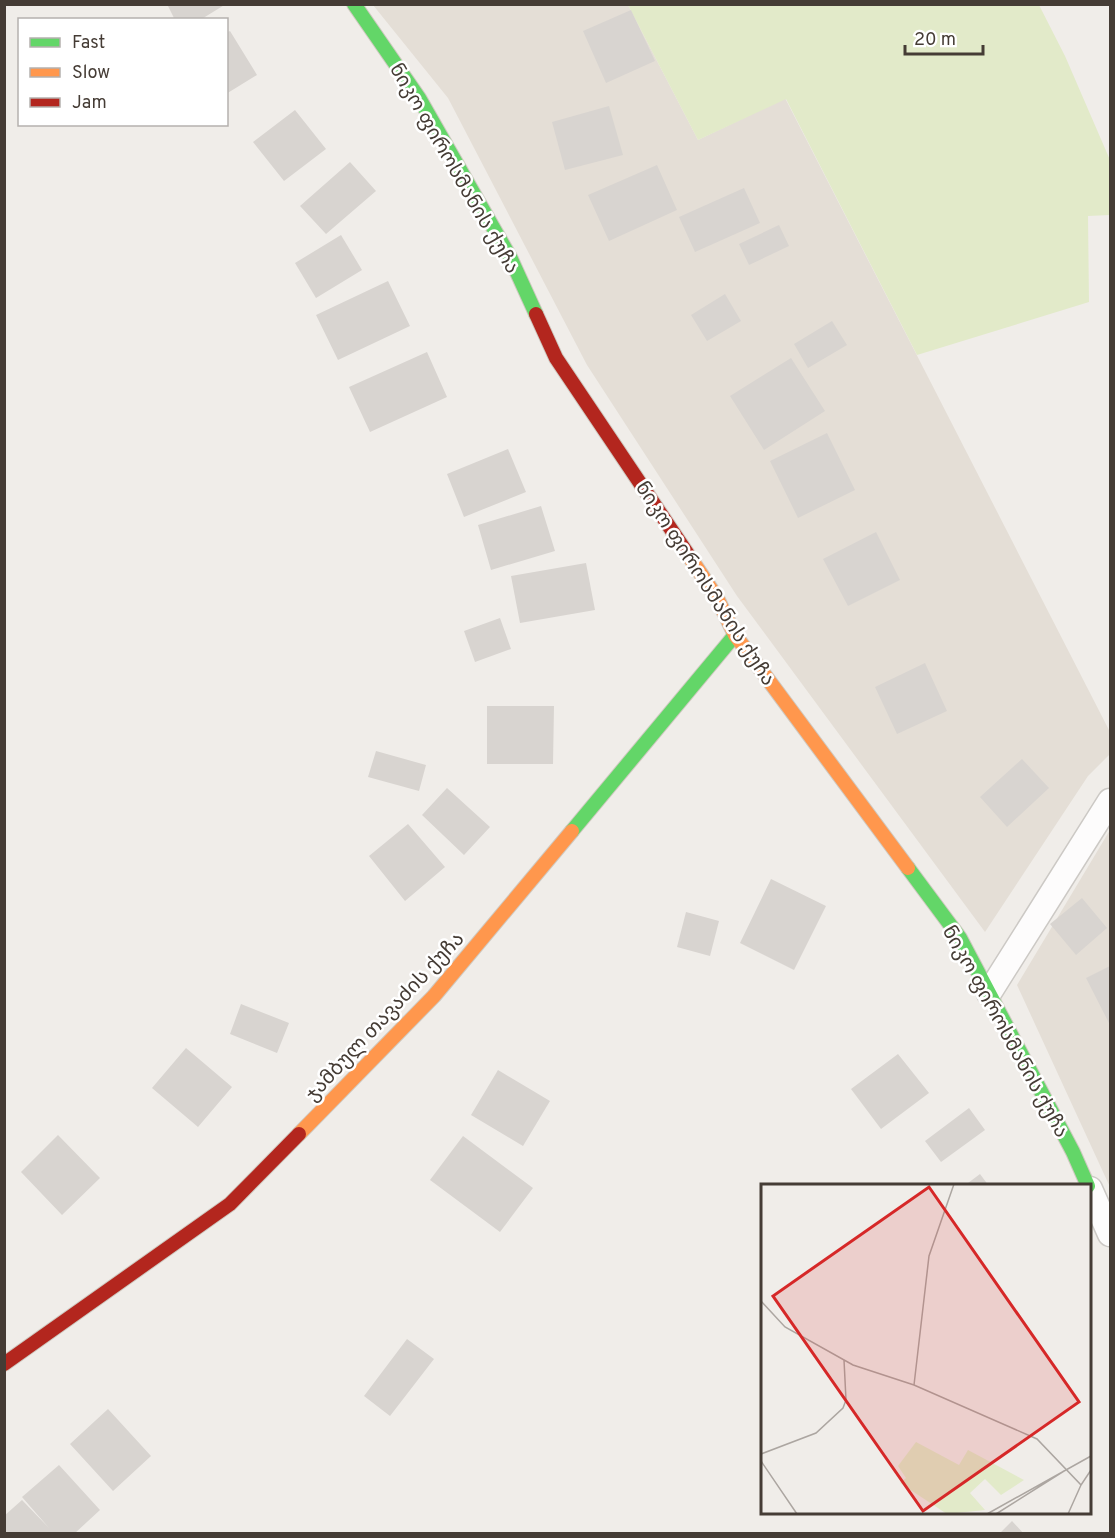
<svg xmlns="http://www.w3.org/2000/svg" width="1115" height="1538" font-family="Overpass,'Noto Sans Georgian',sans-serif">
	<style>
		.residential { fill: #e4ded6 }
		.green { fill: #e2eac9 }
		.building { fill: #d8d4d0 }
		.lines { fill: none; stroke-linecap: round; stroke-linejoin: round }
		.street-casing { stroke: #ccc9c5; stroke-width: 27 }
		.fast-casing { stroke: #cfc9c0; stroke-width: 16 }
		.slow-casing { stroke: #cfc9c0; stroke-width: 16 }
		.jam-casing { stroke: #cfc9c0; stroke-width: 16 }
		.street { stroke: #fdfcfc; stroke-width: 24 }
		.fast { stroke: #63d668; stroke-width: 14 }
		.slow { stroke: #ff974d; stroke-width: 14 }
		.jam { stroke: #b3261e; stroke-width: 14 }
		.labels { text-anchor: middle; stroke-width: 5; stroke-linejoin: round; paint-order: stroke }
		.street-label { font-size: 20px; fill: #453c35; stroke: #fff }
		.inset-road { fill: none; stroke: #aca6a1; stroke-width: 1.5 }
		.view { fill: #d62828; fill-opacity: 0.15; stroke: #d62828; stroke-width: 3 }
		.inset-edge { fill: none; stroke: #453c35; stroke-width: 3 }
	</style>
	<rect width="100%" height="100%" fill="#f0ede9"/>
	<path class="residential" d="M373 5H628L698 140 785 98 1110 732V754L1088 776 985 932 737 596 587 365 448 98Z
		M1110 830V1187L1017 985Z"/>
	<path class="green" d="M628 5H1039L1065 56 1110 160V215L1088 216 1089 302 917 355 786 99 698 140Z"/>
	<path class="building" d="M167 4H226L200 20H175Z
		M631 10 655 61 606 83 583 31Z
		M230 31 257 75 226 94V33Z
		M609 106 623 155 565 170 552 122Z
		M295 110 326 149 284 181 253 142Z
		M350 162 376 191 326 234 300 206Z
		M657 165 677 210 609 241 588 195Z
		M744 188 760 223 695 252 679 217Z
		M779 225 789 246 749 265 739 244Z
		M341 235 362 270 316 298 295 263Z
		M388 281 410 326 338 360 316 315Z
		M725 294 741 321 707 341 691 315Z
		M832 321 847 345 808 368 794 344Z
		M427 352 447 397 370 432 349 387Z
		M791 358 825 411 764 450 730 396Z
		M827 433 855 490 798 518 770 461Z
		M508 449 526 492 464 517 447 474Z
		M541 506 555 551 491 570 478 525Z
		M876 532 900 580 848 606 823 559Z
		M586 563 595 610 520 623 511 576Z
		M500 618 511 649 475 662 464 631Z
		M925 663 947 711 897 734 875 687Z
		M487 706H554L553 764H487Z
		M376 751 426 765 419 791 368 777Z
		M1022 759 1049 788 1007 827 980 797Z
		M447 788 490 827 464 855 422 815Z
		M408 824 445 867 405 901 369 856Z
		M771 879 826 906 794 970 740 943Z
		M1082 898 1107 928 1076 955 1050 924Z
		M686 912 719 921 710 956 677 947Z
		M1110 966V1025L1086 978Z
		M241 1004 289 1023 277 1053 230 1034Z
		M186 1048 232 1087 198 1127 152 1088Z
		M898 1054 929 1093 881 1129 851 1089Z
		M498 1070 550 1101 523 1146 471 1115Z
		M969 1108 985 1130 941 1162 925 1141Z
		M58 1135 100 1178 62 1215 21 1172Z
		M463 1136 533 1188 500 1232 430 1180Z
		M980 1174 989 1186H964Z
		M407 1339 434 1359 390 1416 364 1396Z
		M108 1409 151 1456 113 1491 70 1444Z
		M59 1465 100 1510 74 1534H4V1516L22 1500 49 1528 22 1497Z
		M1012 1521 1024 1534H999Z"/>
	<g class="lines">
		<defs>
			<path id="street" d="M989 993 1110 801
				M1090 1189 1110 1234"/>
			<path id="fast" d="M354 4 419 98 510 257 536 314
				M572 831 735 635
				M908 868 960 938 1073 1152 1088 1186"/>
			<path id="slow" d="M689 556 717 598 735 635 908 868
				M299 1134 434 996 572 831"/>
			<path id="jam" d="M536 314 556 358 689 556
				M4 1364 230 1204 299 1134"/>
		</defs>
		<use href="#street" class="street-casing"/>
		<use href="#fast" class="fast-casing"/>
		<use href="#slow" class="slow-casing"/>
		<use href="#jam" class="jam-casing"/>
		<use href="#street" class="street"/>
		<use href="#fast" class="fast"/>
		<use href="#slow" class="slow"/>
		<use href="#jam" class="jam"/>
	</g>
	<g class="labels">
		<g class="street-label">
			<text transform="translate(455 168) rotate(60)" y="7">ნიკო ფიროსმანის ქუჩა</text>
			<text transform="translate(706 583) rotate(57)" y="7">ნიკო ფიროსმანის ქუჩა</text>
			<text transform="translate(384 1016) rotate(-47)" y="7">ჯამბულ თავაძის ქუჩა</text>
			<text transform="translate(1006 1031) rotate(61)" y="7">ნიკო ფიროსმანის ქუჩა</text>
		</g>
	</g>
	<g transform="translate(761 1184)">
		<rect width="330" height="330" fill="#f0ede9"/>
		<path d="M155 258 198 281 207 266 263 296 240 311 224 295 209 309 224 326 186 330 139 299 145 294 137 282Z" fill="#e2eac9"/>
		<path class="inset-road" d="M0 117 24 143 92 181 153 201 276 255 320 301 307 330M153 201 168 72 193 0M0 270 55 249 82 224 85 216 83 176M0 277 36 330M320 301 330 286M226 330 330 272M235 330 303 287"/>
		<path class="view" d="M168 3 318 218 162 327 12 112Z"/>
		<rect width="330" height="330" class="inset-edge"/>
	</g>
	<rect width="1115" height="1538" fill="none" stroke="#453c35" stroke-width="12"/>
	<rect x="18" y="18" width="210" height="108" fill="#ffffff" stroke="#b5b1ae" stroke-width="1.5"/>
	<rect x="30" y="38" width="30" height="9" fill="#63d668" stroke="#b5b1ae" stroke-width="1.5"/>
	<text x="72" y="48" font-size="18" fill="#453c35">Fast</text>
	<rect x="30" y="68" width="30" height="9" fill="#ff974d" stroke="#b5b1ae" stroke-width="1.5"/>
	<text x="72" y="78" font-size="18" fill="#453c35">Slow</text>
	<rect x="30" y="98" width="30" height="9" fill="#b3261e" stroke="#b5b1ae" stroke-width="1.5"/>
	<text x="72" y="108" font-size="18" fill="#453c35">Jam</text>
	<path d="M905 45v9h78v-9" fill="none" stroke="#453c35" stroke-width="3"/>
	<text x="914" y="45" font-size="18" fill="#453c35" stroke="#ffffff" stroke-width="4.5" paint-order="stroke">20 m</text>
</svg>
